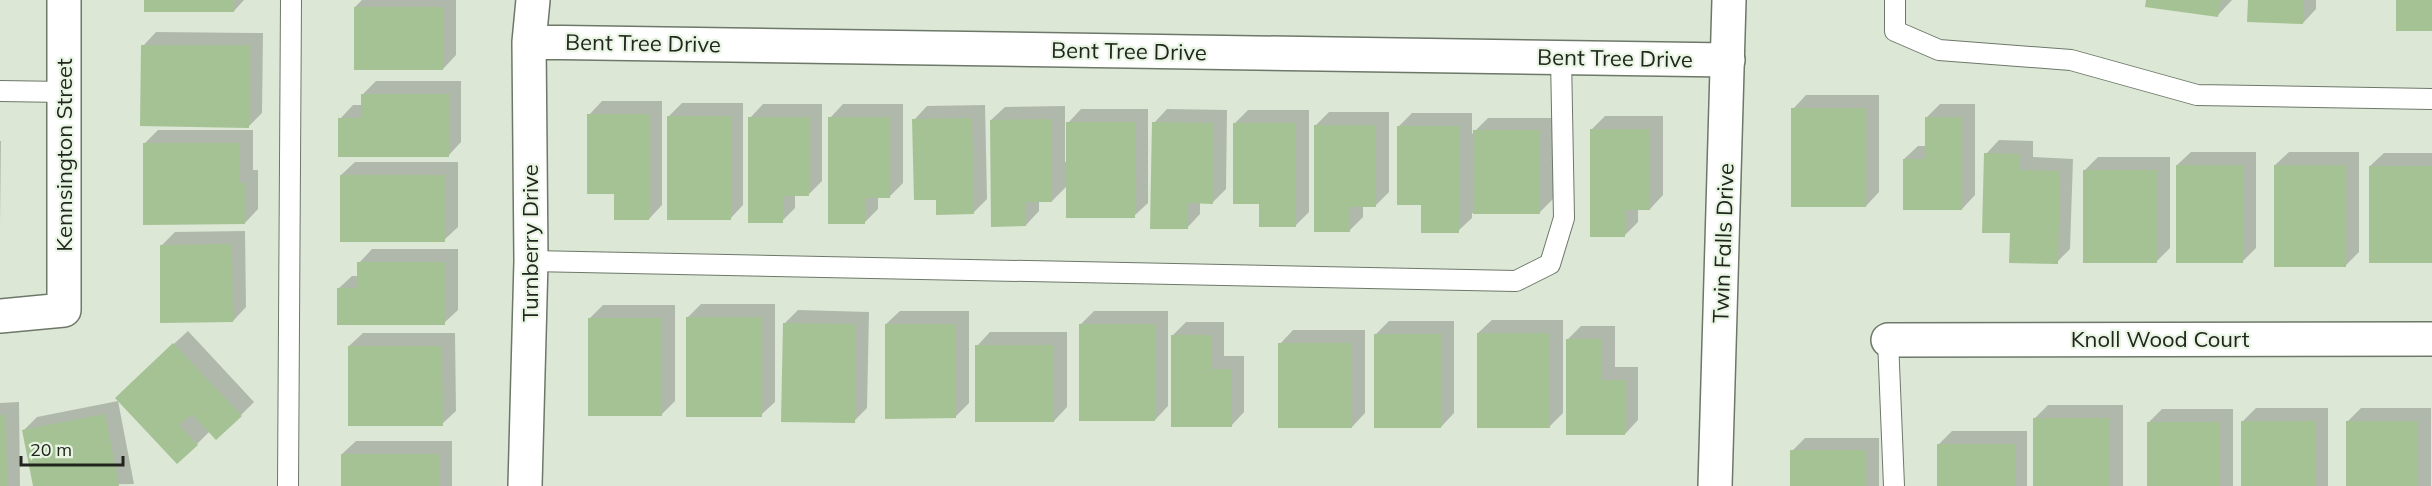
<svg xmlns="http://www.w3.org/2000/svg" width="2432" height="486" font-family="Mulish,sans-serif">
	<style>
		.shadow { fill: #0003 }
		.building { fill: #a4c293 }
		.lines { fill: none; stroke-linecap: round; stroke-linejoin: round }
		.service-casing { stroke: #6d7868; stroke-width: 22 }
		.minor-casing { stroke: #6d7868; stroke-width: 36 }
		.tertiary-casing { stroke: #6d7868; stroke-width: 36 }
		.service { stroke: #fff; stroke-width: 20 }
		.minor { stroke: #fff; stroke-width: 33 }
		.tertiary { stroke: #fff; stroke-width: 33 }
		.labels { text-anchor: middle; stroke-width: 4.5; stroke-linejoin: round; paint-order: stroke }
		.street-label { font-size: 22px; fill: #21251e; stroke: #e9f5e3 }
	</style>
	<rect width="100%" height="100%" fill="#dce7d6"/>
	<path class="shadow" d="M146 0H244L234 11Z
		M362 0H456V55L443 69 355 7Z
		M2148 0H2232L2218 15Z
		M2249 0H2316V9L2303 23Z
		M156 32 263 33 262 113 249 126 143 46Z
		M376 81H461V142L448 156 340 119 353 105H363V94Z
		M1806 95H1879V192L1866 206 1793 109Z
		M602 101H662V205L649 219 589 115Z
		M682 103H743V205L730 219 669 116Z
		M763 104H822V181L808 195H795V208L782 221 750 118Z
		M843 104H903V183L890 196H878V209L864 223 830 118Z
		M1940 104H1975V195L1962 209 1904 159 1918 146H1926V118Z
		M985 105 987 199 974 212 938 198 914 120 927 106Z
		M1065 106V162H1068V123L1081 109H1148V203L1134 216 1068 185 1052 201H1039V211L1026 225 991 120 1005 107Z
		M1167 109 1227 110 1226 189 1213 202H1200V214L1187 228 1154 123Z
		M1248 110H1309V212L1296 225 1261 203 1234 124Z
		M1329 112H1389V192L1375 206H1363V217L1349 231 1315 126Z
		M1412 113H1472V134L1488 118H1553V199L1539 213H1472V218L1458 231 1422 204 1398 127Z
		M1605 116H1663V195L1650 209H1638V222L1625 235 1591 130Z
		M158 130H253V170H258V209L245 223 144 144Z
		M1999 140 2033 141V157L2073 159 2070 249 2057 262 2012 232 1986 154Z
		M0 141H1L0 225Z
		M2191 152H2256V248L2242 262 2177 165Z
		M2289 152H2359V252L2345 266 2275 165Z
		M2384 153H2432V262L2370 166Z
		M2098 157H2170V248L2156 262 2085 170Z
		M355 162H458V227L444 240 341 175Z
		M245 231 246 307 233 321 161 246 175 232Z
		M372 249H458V310L444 323 338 289 352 276H359V263Z
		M701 304H775V402L761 415 688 317Z
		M603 305H675V401L661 415 590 318Z
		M798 310 869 312 867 408 854 421 784 324Z
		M900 311H969V403L955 417 886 324Z
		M1094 311H1168V406L1155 420 1081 324Z
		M1492 320H1563V413L1549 427 1478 333Z
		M1389 321H1454V413L1441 427 1375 335Z
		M1186 322H1224V356H1244V412L1231 426 1172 336Z
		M1581 326H1615V367H1638V420L1625 434 1567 340Z
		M1293 330H1365V413L1352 427 1280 344Z
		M188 331 254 402 241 415 210 431 197 444 130 384Z
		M990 332H1067V407L1054 421 977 346Z
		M363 333H455L456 411 442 424 349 346Z
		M118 401 134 484 34 486 23 431 37 417Z
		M19 402 20 486H0V403Z
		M2048 405H2123V486H2034V419Z
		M2256 408H2328V486H2242V422Z
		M2361 408H2431V486H2347V422Z
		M2162 409H2233V486H2148V423Z
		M1952 431H2027V486H1939V444Z
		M1805 438H1879V486H1792V451Z
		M356 441H452V486H342V454Z"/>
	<path class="building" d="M144 0H234V12H144Z
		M2146 0H2221L2218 17 2145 7Z
		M2248 0H2304L2303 24 2247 22Z
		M2396 0H2432V31H2396Z
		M354 7H443V70H354Z
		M141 45H250L249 128 140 126Z
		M361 94H449V157H338V118H361Z
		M1791 108H1866V207H1791Z
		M587 114H649V220H614V194H587Z
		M667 116H731V220H667Z
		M748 117H809V196H783V223H748Z
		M828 117H890V198H865V224H828Z
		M1925 117H1962V210H1903V159H1925Z
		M972 118 974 214 936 215V200H914L912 119Z
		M1052 119V202H1026V226L991 227 990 120Z
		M1066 122H1135V218H1066Z
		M1152 122 1214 123 1213 204 1188 203V229H1150Z
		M1233 123H1296V227H1259V204H1233Z
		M1314 125H1376V207H1350V232H1314Z
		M1397 126H1459V233H1421V205H1397Z
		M1590 129H1650V210H1625V237H1590Z
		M1473 130H1540V214H1473Z
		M143 143H240V183H245V224L143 225Z
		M1984 153 2020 154V170L2060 171 2058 264 2009 263 2010 233H1982Z
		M2176 165H2243V263H2176Z
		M2274 165H2346V267H2274Z
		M2369 166H2432V263H2369Z
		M2083 170H2157V263H2083Z
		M340 175H445V242H340Z
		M232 244 233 322 160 323V245Z
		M357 262H445V325H337V288H357Z
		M686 317H762V417H686Z
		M588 318H662V416H588Z
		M783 323 856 324 855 423 781 422Z
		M885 324H956V418L885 419Z
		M1079 324H1155V421H1079Z
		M1477 333H1550V428H1477Z
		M1374 334H1441V428H1374Z
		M1171 335H1211V369H1232V427H1171Z
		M1566 339H1602V380H1625V435H1566Z
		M173 343 242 416 216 440 192 414 179 425 198 445 177 464 115 398Z
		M1278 343H1352V428H1278Z
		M975 345H1054V422H975Z
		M348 346H442L443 426H348Z
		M105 414 119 486H33L22 430Z
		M0 415H6L7 486H0Z
		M2033 418H2110V486H2033Z
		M2241 421H2315V486H2241Z
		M2346 421H2418V486H2346Z
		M2147 422H2220V486H2147Z
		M1937 444H2015V486H1937Z
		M1790 450H1866V486H1790Z
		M341 454H440V486H341Z"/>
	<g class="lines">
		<defs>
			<path id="service" d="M1895 0V31L1939 50 2071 60 2197 95 2432 99
				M0 91 64 92
				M531 261 1516 281 1550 264 1564 218 1561 57
				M1888 340 1894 486
				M288 486 291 0"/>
			<path id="minor" d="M529 42 1728 60
				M0 316 64 310V0
				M1888 340 2432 339
				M525 486 531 261 529 42 533 0"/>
			<path id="tertiary" d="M1715 486 1729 0"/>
		</defs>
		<use href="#service" class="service-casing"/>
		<use href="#minor" class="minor-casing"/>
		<use href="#tertiary" class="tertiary-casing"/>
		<use href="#service" class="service"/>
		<use href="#minor" class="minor"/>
		<use href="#tertiary" class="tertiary"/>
	</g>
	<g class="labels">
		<g class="street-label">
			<text transform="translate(643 43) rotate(1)" y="8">Bent Tree Drive</text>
			<text transform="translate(1129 51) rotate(1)" y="8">Bent Tree Drive</text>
			<text transform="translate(1615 58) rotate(1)" y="8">Bent Tree Drive</text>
			<text transform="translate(64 155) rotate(-90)" y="8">Kennsington Street</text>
			<text transform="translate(530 243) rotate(-90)" y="8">Turnberry Drive</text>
			<text transform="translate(1723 243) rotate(-88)" y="8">Twin Falls Drive</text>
			<text x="2160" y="347">Knoll Wood Court</text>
		</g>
	</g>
	<path d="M21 456v9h102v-9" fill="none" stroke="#21251e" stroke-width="3"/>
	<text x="30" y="456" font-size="18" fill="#21251e" stroke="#e9f5e3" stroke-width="4.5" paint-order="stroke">20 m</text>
</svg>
